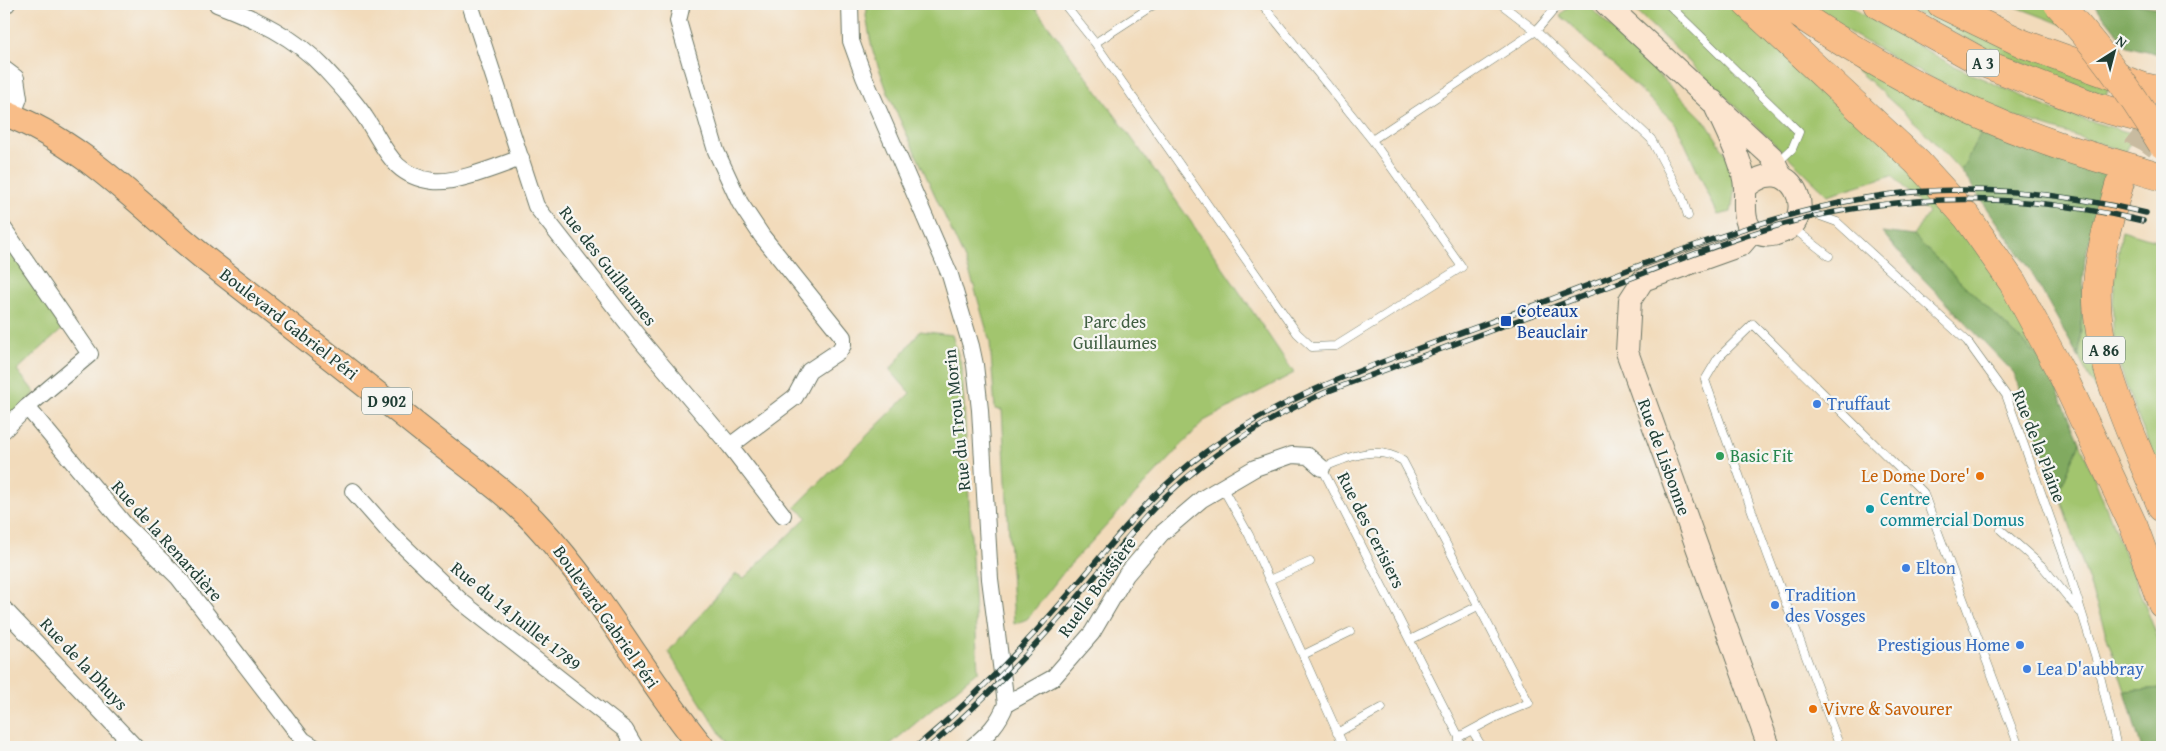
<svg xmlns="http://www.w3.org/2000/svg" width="2166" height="751" font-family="'Gentium Book Plus',serif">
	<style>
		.green { fill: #a2c56e; stroke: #608151 }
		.forest { fill: #81aa61; stroke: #50744a }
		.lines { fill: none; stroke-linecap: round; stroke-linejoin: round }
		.highway-tunnel { stroke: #c8bba0; stroke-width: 28; stroke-dasharray: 28 14; stroke-linecap: butt }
		.lane-casing { stroke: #697463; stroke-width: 9 }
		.street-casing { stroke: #697463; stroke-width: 18 }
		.secondary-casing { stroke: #697463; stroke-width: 24 }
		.primary-casing { stroke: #697463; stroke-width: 27 }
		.highway-casing { stroke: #697463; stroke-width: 29 }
		.lane { stroke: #fff; stroke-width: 8 }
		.street { stroke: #fff; stroke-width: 16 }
		.secondary { stroke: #fce5cf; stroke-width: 22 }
		.primary { stroke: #f8bd88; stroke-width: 25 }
		.highway { stroke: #f8bd88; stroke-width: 28 }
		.rail-casing { stroke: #1f3d34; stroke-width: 5.5 }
		.rail { stroke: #f6f6f2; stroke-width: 4; stroke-dasharray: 11; stroke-linecap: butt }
		.highway-bridge-casing { stroke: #697463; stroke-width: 29; stroke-linecap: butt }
		.highway-bridge { stroke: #f8bd88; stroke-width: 28 }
		.transit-dot { fill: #1a4fb4; stroke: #f6f6f2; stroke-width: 2 }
		.shop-dot { fill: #3f7fe0; stroke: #f6f6f2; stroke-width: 2 }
		.leisure-dot { fill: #2e9e5b; stroke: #f6f6f2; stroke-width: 2 }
		.food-dot { fill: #e8710a; stroke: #f6f6f2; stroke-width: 2 }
		.culture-dot { fill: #0f9aa8; stroke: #f6f6f2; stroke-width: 2 }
		.labels { text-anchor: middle; stroke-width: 4.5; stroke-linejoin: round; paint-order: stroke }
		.shield { fill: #f6f6f2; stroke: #60746d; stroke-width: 1 }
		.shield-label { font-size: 16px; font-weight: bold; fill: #1f3d34 }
		.street-label { font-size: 18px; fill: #1f3d34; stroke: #f6f6f2 }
		.transit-label { font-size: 18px; fill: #164399; stroke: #f6f6f2; text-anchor: start }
		.park-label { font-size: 18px; fill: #405f42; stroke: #f6f6f2 }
		.shop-label { font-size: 18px; fill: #366cbe; stroke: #f6f6f2; text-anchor: start }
		.leisure-label { font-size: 18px; fill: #27864d; stroke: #f6f6f2; text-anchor: start }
		.food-label { font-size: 18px; fill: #c56008; stroke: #f6f6f2; text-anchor: end }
		.culture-label { font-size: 18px; fill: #0d838f; stroke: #f6f6f2; text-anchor: start }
	</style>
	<rect width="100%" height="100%" fill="#f6f6f2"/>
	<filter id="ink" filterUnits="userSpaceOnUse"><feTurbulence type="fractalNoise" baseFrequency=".02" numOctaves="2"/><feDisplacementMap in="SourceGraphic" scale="10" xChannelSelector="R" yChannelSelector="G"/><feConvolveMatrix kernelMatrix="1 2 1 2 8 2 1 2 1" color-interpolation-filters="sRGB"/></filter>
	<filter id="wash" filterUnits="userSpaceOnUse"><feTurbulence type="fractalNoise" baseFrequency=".0096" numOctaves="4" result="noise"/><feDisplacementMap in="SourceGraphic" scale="20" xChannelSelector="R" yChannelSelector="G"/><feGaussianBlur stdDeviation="1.12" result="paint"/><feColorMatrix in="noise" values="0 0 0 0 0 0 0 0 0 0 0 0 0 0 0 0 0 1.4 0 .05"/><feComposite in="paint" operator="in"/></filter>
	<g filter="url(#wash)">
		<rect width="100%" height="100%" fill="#f2dbbb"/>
		<path class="green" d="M868 4H1032C1124 124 1210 247 1294 373L1204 421 1067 568 1027 619 1014 624 1002 410 995 409 990 342 974 286 965 260 889 96 872 49 866 16Z
			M1571 4H1582L1591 8 1705 121 1729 159 1736 181 1731 212 1718 215 1676 124 1560 15Z
			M1629 4H1736L1923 176 1990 262 2046 364 1913 236 1928 213 1892 175 1828 195Z
			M1806 4H1845L1954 66 2056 111 2134 134 2126 152 2013 116 1909 67 1842 28Z
			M1901 4H1918L1944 19 2109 87 2106 96C2036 69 1965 43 1901 4Z
			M2009 4H2047L2071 28Z
			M1840 55 1983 129 1961 171 1919 126Z
			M2122 230 2162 242V475C2145 433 2114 369 2113 325 2112 293 2117 262 2122 230Z
			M4 236 66 326 17 370 35 393 4 422Z
			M2082 311 2103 402 2079 358Z
			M920 331 952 335 962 367 978 671 887 747H729L668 652 736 574 744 578 807 517 795 507 910 393 890 370Z
			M2080 442 2162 648V688L2125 691 2059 492Z"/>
		<path class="forest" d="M2094 4H2134L2162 8V55L2127 46Z
			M1983 129 2110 174 2085 257 2079 358 2028 266 1961 171Z
			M1882 232 1913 236 2046 364 2080 442 2059 492 2014 373 1907 262Z
			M2162 688V747H2141L2125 691Z"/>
	</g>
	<g filter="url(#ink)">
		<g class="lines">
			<path class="highway-tunnel" d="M2119 186 2138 148 2162 116"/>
			<defs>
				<path id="lane" d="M1064 4 1095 43 1297 333 1312 347 1336 346 1462 267 1372 140 1262 4
					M1501 4 1536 31 1651 139 1682 197 1688 216
					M1668 4 1799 132 1792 149 1778 162
					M1095 43 1155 4
					M1372 140 1536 31 1559 4
					M1801 209 1837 222 1967 341 2006 395 2065 559 2095 655 2117 747
					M1793 228 1829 256
					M1222 487 1249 535 1344 747
					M2001 530 2043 567 2080 612
					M1269 580 1310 562
					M1410 640 1478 606
					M1303 655 1350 632
					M1472 730 1482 747
					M1337 733 1382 708
					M1458 747 1459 737 1322 468C1348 457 1377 444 1403 461L1529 703 1498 716 1459 737
					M1840 747 1767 553 1705 380 1718 358 1753 324 1923 492 2019 747"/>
				<path id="street" d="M217 4C256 19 295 37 324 68 338 83 354 100 365 117 385 146 391 176 433 181 455 184 498 166 521 158
					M470 4 536 206 643 343 730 446 783 515
					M682 4 678 21 716 151 740 203 762 236 843 337V345L839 351 809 371 795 397 730 446
					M850 4 851 41 864 77 950 275 971 346 975 365 980 410 990 579 1006 704
					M4 5 7 4
					M4 69 16 78 19 98 12 116
					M4 229 90 354 27 407 4 430
					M27 407 126 526 178 577 303 740 314 747
					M353 491 390 533 462 602 625 730 635 747
					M4 609 135 747
					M972 747C988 734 999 723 1006 704L1053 678 1092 633 1126 575 1161 534 1202 499 1255 468 1292 455 1308 456 1322 468"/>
				<path id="secondary" d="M1606 4 1772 157 1781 176
					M1713 101C1724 127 1743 160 1745 187 1746 203 1740 227 1759 234 1767 237 1775 235 1782 232 1820 218 1791 147 1745 188
					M1753 231 1741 245 1643 280 1630 300 1627 352 1769 747"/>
				<path id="primary" d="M4 113C84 143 143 209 208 261 281 318 354 375 426 433 463 462 510 494 540 528 602 595 644 676 702 747"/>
				<path id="highway" d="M1747 4 1917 162 1967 217 2013 283 2063 376 2134 527 2162 604
					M1784 4C1868 62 1960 112 2057 145 2092 157 2127 166 2162 177
					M1877 4 1983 63 2097 107 2162 124
					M1941 4 2024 44 2144 87 2162 91
					M2119 186C2110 218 2099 252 2097 286 2094 364 2134 438 2162 508"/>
			</defs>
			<use href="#lane" class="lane-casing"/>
			<use href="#street" class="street-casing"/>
			<use href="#secondary" class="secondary-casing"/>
			<use href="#primary" class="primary-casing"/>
			<use href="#highway" class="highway-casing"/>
			<use href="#lane" class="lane"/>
			<use href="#street" class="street"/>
			<use href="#secondary" class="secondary"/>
			<use href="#primary" class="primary"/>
			<use href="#highway" class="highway"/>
			<defs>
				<path id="rail" d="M916 747C969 703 1016 655 1061 603 1103 555 1141 503 1191 463 1281 392 1384 362 1490 322 1538 304 1587 286 1635 267 1711 239 1785 212 1865 198 1959 182 2054 191 2146 213
					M929 747C980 704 1027 656 1071 605 1102 569 1131 530 1165 497 1212 452 1267 419 1326 392 1417 358 1508 324 1599 290 1659 268 1718 243 1780 225 1901 191 2021 192 2143 221"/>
			</defs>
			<use href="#rail" class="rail-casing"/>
			<use href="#rail" class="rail"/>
			<defs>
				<path id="highway-bridge" d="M2058 4C2098 46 2132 94 2162 144"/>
			</defs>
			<use href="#highway-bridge" class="highway-bridge-casing"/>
			<use href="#highway-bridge" class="highway-bridge"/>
		</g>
	</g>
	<rect class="transit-dot" x="1500" y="315" width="12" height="12" rx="2.5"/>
	<g class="shop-dot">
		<circle cx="1817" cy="404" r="5"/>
		<circle cx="1906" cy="568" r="5"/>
		<circle cx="1775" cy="605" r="5"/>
		<circle cx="2020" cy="645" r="5"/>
		<circle cx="2027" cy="669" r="5"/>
	</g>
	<circle class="leisure-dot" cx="1720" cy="456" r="5"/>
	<g class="food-dot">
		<circle cx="1980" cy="476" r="5"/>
		<circle cx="1813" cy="709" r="5"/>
	</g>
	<circle class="culture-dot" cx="1870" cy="509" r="5"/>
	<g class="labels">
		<g class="shield">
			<rect x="1967" y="49.5" width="32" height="27" rx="4"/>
			<rect x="2083" y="336.5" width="42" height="27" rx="4"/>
			<rect x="362" y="387.5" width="50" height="27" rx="4"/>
		</g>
		<g class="shield-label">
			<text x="1983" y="69">A 3</text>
			<text x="2104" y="356">A 86</text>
			<text x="387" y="407">D 902</text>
		</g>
		<g class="street-label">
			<text transform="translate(608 266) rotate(52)" y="6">Rue des Guillaumes</text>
			<text transform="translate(289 324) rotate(38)" y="6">Boulevard Gabriel Péri</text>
			<text transform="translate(957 420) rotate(-96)" y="6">Rue du Trou Morin</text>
			<text transform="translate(2039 446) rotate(69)" y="6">Rue de la Plaine</text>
			<text transform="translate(1664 457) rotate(70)" y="6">Rue de Lisbonne</text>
			<text transform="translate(1371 530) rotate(63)" y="6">Rue des Cerisiers</text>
			<text transform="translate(167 541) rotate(48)" y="6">Rue de la Renardière</text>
			<text transform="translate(1097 587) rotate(-54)" y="6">Ruelle Boissière</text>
			<text transform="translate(516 616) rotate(39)" y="6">Rue du 14 Juillet 1789</text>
			<text transform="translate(606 617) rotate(55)" y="6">Boulevard Gabriel Péri</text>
			<text transform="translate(84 664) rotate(47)" y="6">Rue de la Dhuys</text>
		</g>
		<g class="transit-label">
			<text x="1517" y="317">Coteaux<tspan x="1517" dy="21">Beauclair</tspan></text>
		</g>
		<g class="park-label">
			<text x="1115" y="328">Parc des<tspan x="1115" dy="21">Guillaumes</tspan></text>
		</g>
		<g class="shop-label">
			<text x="1827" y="410">Truffaut</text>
			<text x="1916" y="574">Elton</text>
			<text x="1785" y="601">Tradition<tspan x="1785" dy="21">des Vosges</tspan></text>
			<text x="2010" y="651" text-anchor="end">Prestigious Home</text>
			<text x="2037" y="675">Lea D'aubbray</text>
		</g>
		<g class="leisure-label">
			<text x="1730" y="462">Basic Fit</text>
		</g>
		<g class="food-label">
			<text x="1970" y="482">Le Dome Dore'</text>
			<text x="1823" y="715" text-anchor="start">Vivre &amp; Savourer</text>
		</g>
		<g class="culture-label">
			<text x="1880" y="505">Centre<tspan x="1880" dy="21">commercial Domus</tspan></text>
		</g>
	</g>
	<rect width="2166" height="751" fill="none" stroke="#f6f6f2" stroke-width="20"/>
	<g transform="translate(2114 52) rotate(36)" stroke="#f6f6f2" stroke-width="4" paint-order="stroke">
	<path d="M0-4L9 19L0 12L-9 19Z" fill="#1f3d34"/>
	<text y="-8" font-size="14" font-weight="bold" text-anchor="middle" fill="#1f3d34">N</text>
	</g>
</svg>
